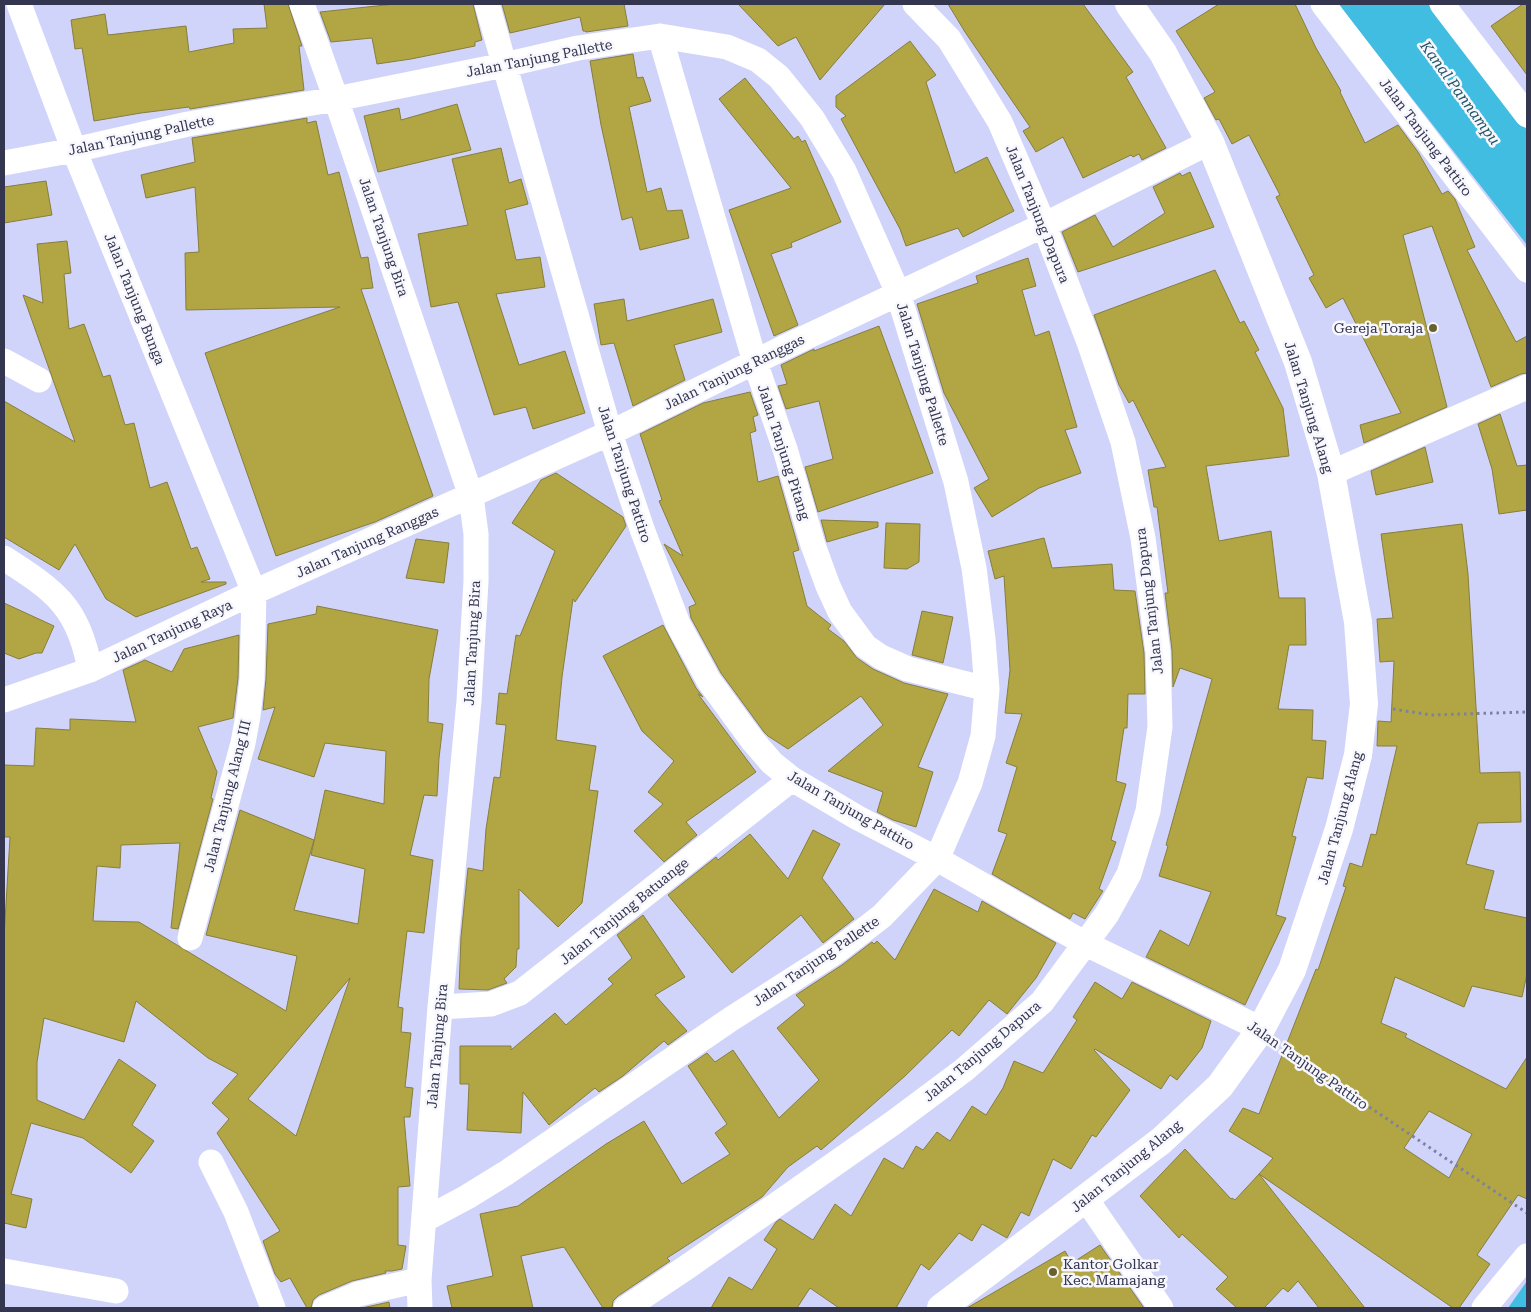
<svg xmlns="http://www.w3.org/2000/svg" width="1531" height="1312" font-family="'Roboto Serif',serif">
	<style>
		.water { fill: #41bde2 }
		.building { fill: #b1a544; stroke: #877e3c; fill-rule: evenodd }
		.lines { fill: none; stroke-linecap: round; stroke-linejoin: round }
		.path { stroke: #7f81a0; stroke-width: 3; stroke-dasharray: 2.5 4; stroke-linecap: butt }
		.minor { stroke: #fff; stroke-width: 25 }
		.tertiary { stroke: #fff; stroke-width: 28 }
		.poi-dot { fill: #68612e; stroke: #f7f7fe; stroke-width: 2 }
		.labels { text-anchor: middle; stroke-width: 5; stroke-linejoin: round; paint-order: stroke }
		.street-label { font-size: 14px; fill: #34354e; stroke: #f7f7fe }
		.poi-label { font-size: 14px; fill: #34354e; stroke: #f7f7fe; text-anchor: end }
		.water-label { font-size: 15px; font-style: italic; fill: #235565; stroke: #f7f7fe }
	</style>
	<rect width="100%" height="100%" fill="#d1d4fa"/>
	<path class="water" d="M1338 4H1428L1527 130V245Z
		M1527 1281V1308H1508Z"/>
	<path class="building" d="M264 4H288L302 46H299L304 90 190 109 189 107 141 113 94 121 82 48 75 49 71 20 105 14 108 35 186 26 189 52 234 43 233 29 267 28Z
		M395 4H473L482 40 475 42V46L411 59 377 64 372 38 331 42 320 12Z
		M502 4H624L628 26 586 32 585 31H583L580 17 510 33Z
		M738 4H885L820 80 796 37 778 46Z
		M948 4H1083L1133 72 1126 77 1166 148 1142 160 1139 154 1133 157 1131 155 1083 178 1063 137 1036 152 1023 131 1030 127 965 32Z
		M1219 4H1295L1316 48 1341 91 1340 92 1365 143 1398 125 1418 152 1442 194 1448 191 1455 199 1475 247 1467 250 1516 342 1527 336V373L1521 374 1491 387 1432 226 1403 235 1447 407 1364 443 1360 425 1401 413 1343 298 1326 308 1309 278 1314 275 1276 197 1280 195 1249 135 1232 144 1219 119 1216 120 1204 98 1215 92 1176 31Z
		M1523 4H1527V75L1491 26Z
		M910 41 936 75 926 82 955 173 987 157 1014 211 963 237 958 228 906 246 900 229 841 119 846 116 836 107V96Z
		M633 54 637 78 643 77 651 101 629 107 647 192 661 188 667 211 682 210 689 238 640 250 632 217 622 220 601 125 590 61Z
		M745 78 794 139 798 136 802 142 805 140 841 222 791 243 792 247 771 254 798 325 774 336 729 210 791 188 719 99Z
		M457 104 471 150 378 172 364 116 399 108 401 120Z
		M307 118V123L316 121 328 175 339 172 361 258 368 257 373 288 361 289 433 496 375 522 276 556 205 353 340 307 186 310 185 253 199 252 195 187 146 198 141 175 195 162 192 138Z
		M501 148 509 183 521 179 528 204 505 210 516 260 540 257 545 287 496 294 519 365 565 351 585 413 533 429 526 407 494 415 458 302 431 307 418 234 468 225 452 159Z
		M1190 172 1214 227 1078 272 1062 232 1095 215 1113 247 1165 213 1153 187 1180 173 1182 176Z
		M46 181 52 215 4 223V187Z
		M67 241 71 273 64 274 69 329 84 324 103 377 110 375 125 425 134 423 150 488 167 482 191 549 197 547 210 579 201 582H226V584L136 617 106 599 75 544 59 570 4 537V401L75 442 23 295 43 303 37 244Z
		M1028 258 1036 286 1022 290 1035 336 1049 331 1077 427 1065 430 1081 473 1039 488 992 517 974 488 989 479 944 393 917 304 978 283 976 276Z
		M1215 270 1240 323 1244 321 1259 350 1255 352 1283 408 1289 456 1206 466 1219 541 1271 531 1279 598H1305L1306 645H1289L1278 709 1313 710 1312 740 1326 741 1323 779 1307 777 1292 836 1296 837 1276 915 1286 918 1245 1005 1146 957 1160 930 1189 946 1211 892 1159 876 1168 846 1166 845 1212 679 1180 668 1173 687 1172 650 1165 593H1168L1157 507H1154L1148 470 1166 467 1133 400 1129 403 1119 385 1094 315Z
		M624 299 627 321 713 299 722 332 674 345 685 380 633 406 614 343 601 345 594 304Z
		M879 326 933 473 818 512 805 467 833 459 819 401 786 409 778 386 787 384 781 365 814 349V351Z
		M750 392 758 415 753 417 756 431 750 433 758 482 778 476 799 550 793 552 807 606 831 625 828 629 844 641 857 658 873 669 904 683 948 694 918 767 933 772 916 827 893 820 877 812 883 792 828 771 883 725 861 696 788 749 768 736 764 732 721 673 691 618 689 607 696 604 664 544 683 556 659 501 662 500 640 434 703 403Z
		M1500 414 1517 466 1527 465V510L1499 514 1492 469 1478 424Z
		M1425 447 1433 482 1376 495 1371 471Z
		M556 473 623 517 626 526 575 602 573 599 562 677 556 740 596 746 589 790 598 791 582 903 558 927 519 889V949H517L516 967 504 979 507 983 488 990 459 989 461 937 468 868 483 871 486 829 494 777 500 778 506 725 496 724 499 693 507 694 516 635 520 636 555 551 512 523 541 480Z
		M821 520 878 522V527L827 542Z
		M886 523 920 524 919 562 907 569 884 568Z
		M1462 524 1468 574 1480 773 1520 772 1521 822 1478 823 1466 864 1494 871 1484 909 1527 918V974L1522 997 1472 986 1464 1007 1395 977 1381 1023 1407 1034 1405 1037 1506 1089 1527 1057V1199L1518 1195 1477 1255 1490 1264 1459 1308H1453L1259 1174 1273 1158 1229 1131 1243 1108 1259 1114 1316 969 1318 970 1346 887 1343 886 1350 863 1362 867 1371 834 1376 835 1397 746H1377L1378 721 1391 722 1394 661 1380 662 1377 619 1393 618 1381 534ZM1429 1111 1472 1134 1449 1178 1404 1148Z
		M1044 538 1052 568 1112 564 1114 590 1135 591 1144 653 1145 694H1128L1127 728H1124L1116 781 1126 784 1111 840 1116 842 1099 889 1103 891 1085 919 1073 913 1070 919 992 874 1007 834 998 831 1017 767 1006 763 1022 714 1005 713 1010 670 1004 576 995 579 988 551Z
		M416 539 449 543 444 583 406 578Z
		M4 603 54 626 42 653H36L19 659 4 653Z
		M317 606 438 630 429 679 428 722 443 724 439 758 437 796 424 795 410 855 433 860 424 933 407 931 398 1007 403 1008 401 1032 411 1033 405 1087 413 1088 410 1117H404L410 1186 398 1187V1245L406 1246 402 1269 392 1271H385L386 1273 352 1281 319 1295 313 1300 311 1308H307L290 1278 281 1282 275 1274 263 1241 280 1231 217 1133 229 1119 212 1103 238 1074 208 1058 136 1001 124 1042 44 1018 37 1062V1100L84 1120 119 1059 156 1085 132 1125 154 1141 131 1173 83 1138 31 1123 11 1194 32 1199 26 1228 4 1223V937L10 837H4V765L34 766 36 728 70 730V719L136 722 123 670 145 660 172 672 184 649 239 635 238 678 233 718 198 727 217 772 211 798 213 799 178 929 171 928 180 843 121 845 120 868 97 866 93 921 139 922 286 1011 297 956 206 935 240 810 314 840 294 910 358 924 365 869 311 855 325 790 384 804 386 751 325 743 314 777 258 759 275 707 263 710 266 679 268 624 316 614ZM350 978 296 1136 248 1099Z
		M922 611 953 617 943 663 912 655Z
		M663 625 696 688 703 697 698 694 756 772 686 822 697 835 664 862 634 831 663 804 648 792 674 761 642 731 603 656Z
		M813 830 840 844 822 878 854 919 823 943 801 915 732 973 668 895 716 857 718 860 750 834 788 879Z
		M934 889 978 912 982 901 1056 943 1036 978 1007 1014 989 1000 959 1036 952 1030 905 1076 835 1138 821 1150 817 1146 788 1167 762 1197 667 1258 670 1261 618 1296 613 1301 612 1308H603L564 1247 521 1256 533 1308H452L447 1286 493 1276 480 1214 518 1206 606 1144 644 1121 682 1184 730 1154 715 1133 727 1124 688 1066 707 1053 715 1062 733 1050 779 1118 819 1080 777 1028 805 1005 796 995 842 965 872 942 874 944 877 941 895 960Z
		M643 915 685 977 655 995 687 1031 668 1045 664 1041 623 1076 599 1092 595 1088 549 1125 523 1092 521 1133 467 1130 469 1084H460V1046H511V1050L555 1013 566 1025 613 984 608 979 632 958 617 935Z
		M1095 982 1122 999 1132 982 1211 1021 1202 1048 1177 1080 1170 1075 1161 1089 1095 1049 1094 1050 1130 1090 1096 1137 1092 1135 1071 1169 1053 1159 1029 1216 1021 1212 1007 1238 982 1224 972 1241 959 1233 929 1270 921 1264 896 1308H839L810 1288 797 1308H711L729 1277 752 1290 777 1249 764 1240 776 1222 780 1219 813 1240 835 1204 851 1216 884 1158 903 1169 916 1146 923 1150 937 1132 950 1141 972 1106 986 1115 1003 1088 1014 1061 1043 1073 1077 1020 1073 1017Z
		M1185 1149 1231 1199 1232 1198 1235 1200 1259 1174 1365 1308H1319L1298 1281 1288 1292 1283 1288 1264 1308H1237L1216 1289 1228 1277 1182 1234 1179 1238 1140 1196Z
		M1100 1245 1144 1308H967L1065 1251 1072 1263Z
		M389 1302 390 1308H361H362Z"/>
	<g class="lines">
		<path class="path" d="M1393 709 1431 715 1527 712
			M1283 1049 1527 1213"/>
		<path class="minor" d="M19 4 74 150 254 592 252 679 248 716 243 743 190 938
			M302 4 336 99 471 496 476 534V581L469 701 440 1007 419 1280 420 1308
			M487 4 610 433 642 529 678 624 709 681 753 741 772 763 792 779 858 818 937 859 1086 944 1261 1029
			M1323 4 1527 270
			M1442 4 1527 115
			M660 36 755 362 785 449 813 545 828 586 840 612 865 646 881 657 908 669 987 689
			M4 163 74 150 188 124 336 99 504 65 578 48 660 36 727 47 758 60 779 77 812 118 844 171 898 293 956 482 974 568 983 639 987 689 983 736 970 783 937 859 882 916 834 953 731 1019 506 1173 467 1197 424 1220
			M4 361 39 380
			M1331 473 1527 387
			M4 558C55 591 79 607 90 670
			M4 700 90 670 254 592 610 433 783 348 1044 225 1210 142
			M440 1007 491 1004 520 993 792 779
			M211 1162 236 1212 273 1308
			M1086 1199 1161 1308
			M4 1271 116 1291
			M325 1308 358 1294 419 1280
			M626 1308 690 1265 893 1123 964 1070 1042 1002 1107 914 1129 874 1148 811 1160 727 1158 652 1143 538 1123 442 1089 342 1044 225 1000 122 949 39 915 4
			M1484 1308 1527 1256"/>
		<path class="tertiary" d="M941 1308 1161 1141 1220 1086 1261 1029 1292 970 1339 829 1358 755 1364 704 1358 622 1331 473 1298 362 1210 142 1163 53 1129 4"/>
	</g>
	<g class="poi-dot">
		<circle cx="1433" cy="328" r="5"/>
		<circle cx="1053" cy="1272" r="5"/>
	</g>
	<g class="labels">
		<g class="street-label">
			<text transform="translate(539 58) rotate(-11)" y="5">Jalan Tanjung Pallette</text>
			<text transform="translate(141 135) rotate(-12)" y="5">Jalan Tanjung Pallette</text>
			<text transform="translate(1426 137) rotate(53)" y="5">Jalan Tanjung Pattiro</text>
			<text transform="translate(1038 214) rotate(68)" y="5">Jalan Tanjung Dapura</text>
			<text transform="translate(384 237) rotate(71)" y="5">Jalan Tanjung Bira</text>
			<text transform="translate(135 299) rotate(68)" y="5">Jalan Tanjung Bunga</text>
			<text transform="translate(734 372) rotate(-26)" y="5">Jalan Tanjung Ranggas</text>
			<text transform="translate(923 374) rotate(73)" y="5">Jalan Tanjung Pallette</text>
			<text transform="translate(1309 407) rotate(73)" y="5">Jalan Tanjung Alang</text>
			<text transform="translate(784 452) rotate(72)" y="5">Jalan Tanjung Pitang</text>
			<text transform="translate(625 474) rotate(72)" y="5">Jalan Tanjung Pattiro</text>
			<text transform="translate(367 542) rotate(-24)" y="5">Jalan Tanjung Ranggas</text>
			<text transform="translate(1149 601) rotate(-97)" y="5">Jalan Tanjung Dapura</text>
			<text transform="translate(172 631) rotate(-25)" y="5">Jalan Tanjung Raya</text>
			<text transform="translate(472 643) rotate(-87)" y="5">Jalan Tanjung Bira</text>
			<text transform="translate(227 796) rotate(-76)" y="5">Jalan Tanjung Alang III</text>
			<text transform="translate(851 810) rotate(30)" y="5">Jalan Tanjung Pattiro</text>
			<text transform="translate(1340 818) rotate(-75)" y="5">Jalan Tanjung Alang</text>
			<text transform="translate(624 911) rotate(-39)" y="5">Jalan Tanjung Batuange</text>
			<text transform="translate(816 961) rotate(-34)" y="5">Jalan Tanjung Pallette</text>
			<text transform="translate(437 1046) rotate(-85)" y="5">Jalan Tanjung Bira</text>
			<text transform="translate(982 1051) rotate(-40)" y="5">Jalan Tanjung Dapura</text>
			<text transform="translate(1308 1065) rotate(35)" y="5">Jalan Tanjung Pattiro</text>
			<text transform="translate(1126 1166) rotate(-39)" y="5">Jalan Tanjung Alang</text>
		</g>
		<g class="poi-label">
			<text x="1423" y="333">Gereja Toraja</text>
			<text x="1063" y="1269" text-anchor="start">Kantor Golkar<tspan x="1063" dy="16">Kec. Mamajang</tspan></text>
		</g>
		<g class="water-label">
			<text transform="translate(1460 93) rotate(54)" y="5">Kanal Pannampu</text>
		</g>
	</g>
	<rect width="1531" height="1312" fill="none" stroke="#34354e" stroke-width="10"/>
</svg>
